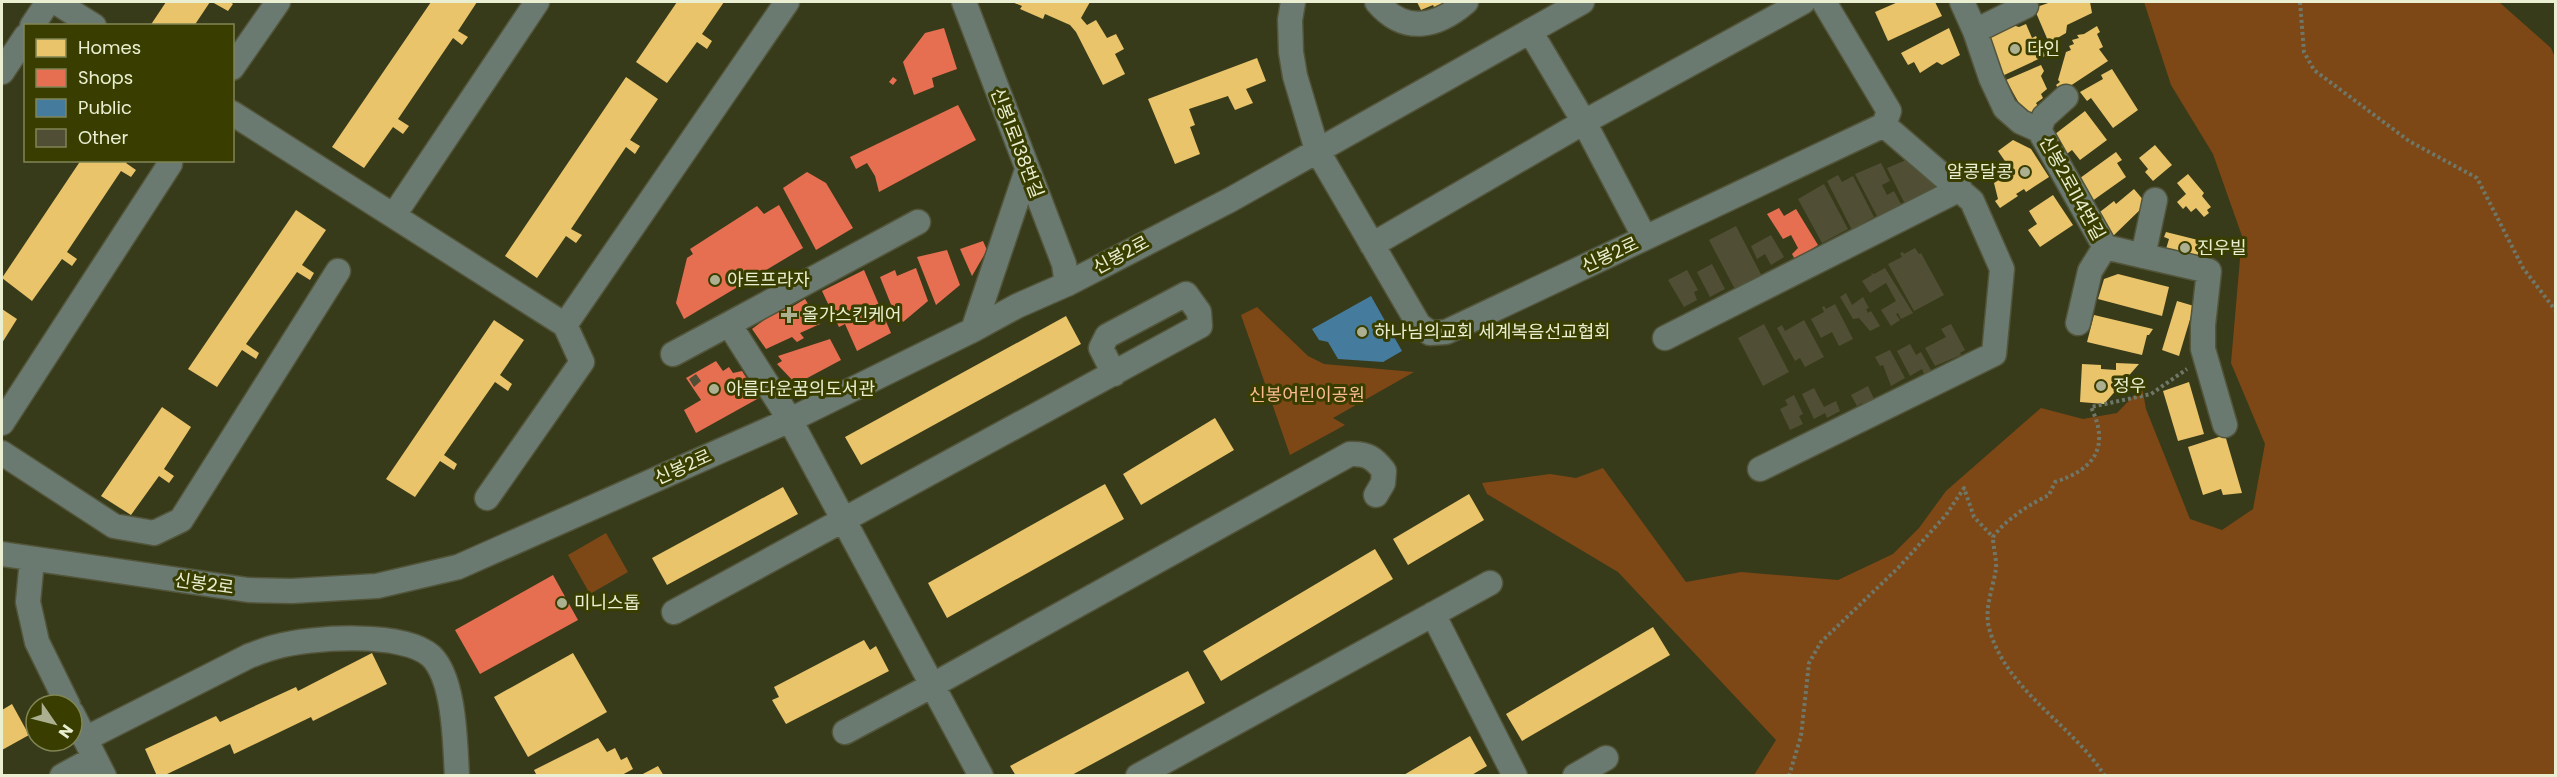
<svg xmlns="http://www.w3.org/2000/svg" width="2557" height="777" font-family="Poppins,'Noto Sans KR',sans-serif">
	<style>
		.green { fill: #7d4716 }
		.homes { fill: #e9c46a }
		.shops { fill: #e76f51 }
		.public { fill: #457b9d }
		.building { fill: #504f35 }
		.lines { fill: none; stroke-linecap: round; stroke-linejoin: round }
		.minor-casing { stroke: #52553a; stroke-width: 27 }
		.path { stroke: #6f7868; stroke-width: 4; stroke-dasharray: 3 3; stroke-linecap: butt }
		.minor { stroke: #6b7a71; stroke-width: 24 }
		.poi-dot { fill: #acb091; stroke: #393e00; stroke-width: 2 }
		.labels { text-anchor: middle; stroke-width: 6; stroke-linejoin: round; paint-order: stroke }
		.poi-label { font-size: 18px; fill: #eaefd1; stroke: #393e00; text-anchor: start }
		.street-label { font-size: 18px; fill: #eaefd1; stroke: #393e00 }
		.park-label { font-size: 18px; fill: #fcbb90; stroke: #393e00 }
	</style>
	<rect width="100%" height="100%" fill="#383b1a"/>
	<path class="green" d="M2144 2H2499L2551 48 2556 60 2555 775H1754L1776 740 1618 572 1487 494 1482 483 1550 474 1576 478 1603 468 1686 582 1741 572 1838 580 1893 554 1919 528 1946 491 2041 408 2083 419 2117 413 2142 387 2146 409 2190 519 2222 530 2253 509 2265 444 2231 363 2242 236 2213 154 2171 85Z
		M1257 307 1308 356 1324 364 1414 372 1333 418 1345 425 1290 455 1241 315Z
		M606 533 628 572 590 594 568 555Z"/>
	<path class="homes" d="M166 2H210L194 26H150Z
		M212 2H230L233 4 228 11Z
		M431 2H477L458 31 468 37 462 45 453 38 398 119 409 126 403 134 393 127 364 168 332 147Z
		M677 2H724L702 34 712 41 707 49 697 42 667 83 636 62Z
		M1012 2H1090L1081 18 1087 25 1096 20 1107 38 1116 34 1124 49 1115 54 1125 74 1103 85 1076 32 1070 25 1045 14 1043 19 1020 9 1022 6Z
		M1417 2H1453L1436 11 1433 5 1421 10Z
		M1898 2H1935L1942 16 1888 41 1875 12Z
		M2051 2H2090L2092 13 2067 25 2066 33 2049 43 2034 8Z
		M2026 24 2032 38 2036 36 2045 56 2000 77 1984 42 1995 29 1998 34 2012 25 2019 27Z
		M2097 26 2100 32 2097 34 2103 47 2099 49 2108 61 2061 92 2056 85 2060 82 2058 80 2066 52 2071 50 2069 46 2074 44 2072 40 2079 38 2077 35 2084 34Z
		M1949 28 1960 55 1942 65 1937 62 1920 73 1914 62 1908 65 1901 53Z
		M1257 58 1266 81 1246 89 1253 103 1235 110 1228 96 1189 109 1195 125 1190 127 1200 154 1175 164 1148 99Z
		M2041 65 2044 71 2041 76 2047 89 2041 94 2043 98 2036 103 2039 108 2022 120 2016 108 2020 105 2006 80Z
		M2112 69 2138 110 2113 128 2091 98 2087 101 2080 92 2103 79 2101 75Z
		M626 77 658 99 630 140 640 146 635 154 626 147 571 229 582 235 576 243 566 236 537 278 505 256Z
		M2085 111 2107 140 2080 160 2072 150 2064 156 2050 138Z
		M2013 140 2031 149 2049 177 2026 192 2024 189 2016 194 2018 196 2000 208 1995 201 1998 199 1994 183 2005 176 2000 169 2007 164 1998 151Z
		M2155 145 2172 165 2153 181 2145 172 2148 169 2139 158Z
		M2116 152 2122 160 2117 163 2126 177 2088 204 2076 181Z
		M81 160H128L126 163 136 170 131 177 121 171 67 252 77 259 72 266 62 259 32 301 2 278Z
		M2188 174 2204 193 2202 196 2211 207 2207 210 2209 213 2204 217 2196 208 2191 212 2186 206 2183 209 2177 202 2186 194 2177 183Z
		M2134 189 2145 202 2144 206 2112 237 2096 215 2114 201 2116 204Z
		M2053 195 2073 225 2040 247 2028 230 2037 224 2029 211Z
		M296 210 326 230 302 265 314 273 310 280 297 272 246 344 259 353 256 359 242 350 217 387 188 369Z
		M2166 232 2206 242 2204 249 2208 250 2207 255 2213 256 2211 265 2166 249 2169 239 2164 237Z
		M2118 274 2169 287 2162 316 2098 299 2104 279Z
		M2177 301 2194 306 2179 356 2162 350Z
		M2 309 17 319 2 343Z
		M2094 315 2153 329 2149 335H2147L2142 355 2087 342Z
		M1066 316 1081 344 861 465 845 437Z
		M494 320 524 340 500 375 512 384 508 391 495 382 444 455 457 464 454 470 440 461 415 497 386 479Z
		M2116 363 2139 364 2104 404 2080 402 2082 364 2101 365V369L2116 370Z
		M2189 382 2204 434 2178 441 2163 391Z
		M162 407 191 427 164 469 174 476 169 483 159 476 131 515 101 496Z
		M1215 418 1234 450 1141 505 1123 474Z
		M2225 435 2242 493 2223 495 2221 489 2203 495 2188 447Z
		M1105 484 1124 519 947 618 928 583Z
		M783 487 798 514 667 585 652 558Z
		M1469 494 1484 520 1408 565 1393 539Z
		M1375 549 1393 579 1221 681 1203 651Z
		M1653 627 1670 655 1522 741 1506 714Z
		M864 640 870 650 876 646 889 671 786 724 772 700 779 697 774 687Z
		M372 653 387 684 313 721 311 717 234 754 230 744 163 776H157L145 749 216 716 220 722 296 687 298 691Z
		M573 653 607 712 528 757 494 697Z
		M1188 671 1205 703 1070 776H1016L1010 766Z
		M12 704 29 735 2 750V710Z
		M1470 736 1487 766 1470 776H1402Z
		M598 738 607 752 615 748 621 760 627 757 633 769 620 776H537L534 770Z
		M658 766 664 776H639Z"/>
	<path class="shops" d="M944 28 957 69 932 78 934 87 914 95 903 62 925 33Z
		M893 77 897 80 893 85 889 82Z
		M958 105 976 140 879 192 875 176 867 163 856 169 850 157Z
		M807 172 826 183 853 228 816 250 783 188Z
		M779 205 803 248 684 319 676 303 687 258 693 254 690 249 757 206 764 214Z
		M1779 208 1784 216 1796 209 1818 245 1807 252 1810 259 1799 267 1792 254 1798 248 1791 235 1783 239 1767 214Z
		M983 241 987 250 972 276 960 249Z
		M947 250 960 285 936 305 917 257Z
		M916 268 928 301 903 322 892 307 880 277 895 270 897 276Z
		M864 270 891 333 857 351 845 324 839 327 822 291Z
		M805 299 810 307 802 313 820 324 800 333 804 338 797 342 792 337 766 349 752 329 787 303 790 308Z
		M830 339 841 360 796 384 777 364 782 361 778 356Z
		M716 361 723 371 729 367 733 373 742 371 759 398 696 433 684 410 701 400 686 378Z
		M553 575 578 620 480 674 455 630Z"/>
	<path class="public" d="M1371 296 1402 351 1383 362 1338 359 1328 342 1319 340 1312 329Z"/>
	<path class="building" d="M1918 155 1937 191 1906 206 1887 168Z
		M1881 163 1890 181 1882 185 1887 195 1894 191 1901 204 1886 212 1888 215 1879 220 1855 174Z
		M1838 175 1842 182 1853 176 1874 217 1863 223 1867 232 1856 238 1827 181Z
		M1824 184 1848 229 1822 243 1798 199Z
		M1736 226 1765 282 1738 295 1709 240Z
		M1771 235 1784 257 1771 265 1765 254 1757 259 1751 246Z
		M1915 248 1919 254 1921 253 1944 295 1914 311 1888 264 1902 257 1900 253 1903 252 1904 254Z
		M1712 264 1725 289 1710 297 1697 272Z
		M1885 268 1913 313 1901 319 1898 313 1896 314 1900 320 1891 326 1881 310 1896 301 1886 283 1870 293 1862 281 1872 275 1871 273 1874 274Z
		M1687 270 1698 290 1694 292 1697 300 1684 307 1668 280Z
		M1846 293 1852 305 1863 297 1869 308 1866 309 1868 313 1871 311 1880 326 1870 331 1859 318 1853 319 1840 297Z
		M1835 304 1853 339 1839 346 1832 332 1821 338 1811 319 1824 312 1822 307 1824 306 1826 309Z
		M1804 320 1824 357 1805 367 1800 358 1795 361 1777 328 1782 325 1785 331Z
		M1764 324 1789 372 1763 386 1738 338Z
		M1951 324 1965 350 1960 353 1961 355 1935 366 1925 348 1946 337 1941 329Z
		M1910 344 1916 355 1921 352 1932 372 1925 376 1922 369 1910 376 1897 351Z
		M1890 350 1905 378 1891 386 1883 365 1880 366 1875 357Z
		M696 374 701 381 694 387 689 379Z
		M1868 386 1877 406 1866 411 1862 403 1857 406 1851 395Z
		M1814 388 1824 407 1836 401 1840 411 1827 418 1825 413 1814 419 1802 394Z
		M1794 395 1803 414 1799 416 1803 424 1790 430 1780 409 1788 405 1785 400Z"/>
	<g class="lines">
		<defs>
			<path id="minor" d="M56 2 94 26
				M964 2 1064 264 1067 284
				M1293 2 1290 20 1291 52 1295 76 1317 150 1419 325 1430 333 1446 332 1884 125 1889 111 1824 2
				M1377 2C1404 34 1436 28 1466 2
				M1962 2 1975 31 1991 78 2005 108 2021 122 2039 130 2105 247 2209 271 2203 325V349L2225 425
				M32 26 48 2
				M1530 31 1584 122 1645 238
				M1975 31 2026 6
				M232 68 278 2
				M2 72 26 36
				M232 113 565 325
				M2039 130 2044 117 2066 97
				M394 215 537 2
				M918 222 729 324 790 420 981 776
				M1372 245 1584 122 1803 2
				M2143 256 2155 200
				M2078 323 2090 271 2105 247
				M973 330 1027 170
				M1665 338 1960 189
				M673 354 729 324
				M2 423 170 164
				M2 453 114 526 154 533 181 520 338 271
				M1760 469 1994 354 2002 269 1972 201 1884 125
				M487 498 582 362 565 325 787 2
				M2 554 248 590 292 591 377 586 458 567 790 420 973 330 1017 306 1067 284 1230 200 1582 2
				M32 560 28 602 37 642 68 705
				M674 612 1200 326 1199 312 1186 294 1107 336 1101 348 1114 374
				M1433 614 1515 776
				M72 713 104 776
				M845 732 933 685 1350 454C1367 453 1374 458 1384 471L1383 483 1376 495
				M85 739 249 656C258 653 266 649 275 647 310 637 404 631 431 656 455 679 455 744 457 776
				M62 776 95 758
				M1138 776 1490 583
				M1575 776 1606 758"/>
		</defs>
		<use href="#minor" class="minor-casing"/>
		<path class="path" d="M2300 2 2304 52 2314 70 2409 141 2477 178 2523 268 2556 311
			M1789 776 1801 736 1809 663 1821 642 1899 567 1946 515 1964 488 1974 517 1993 537
			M2105 776C2071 723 2006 691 1989 628 1984 609 1993 588 1996 569 1997 560 1993 547 1993 537 2005 520 2030 504 2049 495L2055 482C2095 469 2110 447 2091 407L2151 394 2187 369"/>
		<use href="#minor" class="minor"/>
	</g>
	<g class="poi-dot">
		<circle cx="2015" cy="49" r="6"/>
		<circle cx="2025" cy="172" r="6"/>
		<circle cx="2185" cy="248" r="6"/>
		<circle cx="715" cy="280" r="6"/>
		<path d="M786 306h6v6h6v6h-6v6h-6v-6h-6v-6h6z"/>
		<circle cx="1362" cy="332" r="6"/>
		<circle cx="2101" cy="386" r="6"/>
		<circle cx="714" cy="389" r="6"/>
		<circle cx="562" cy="603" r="6"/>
	</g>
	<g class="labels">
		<g class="poi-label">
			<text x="2027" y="55">다인</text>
			<text x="2013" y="178" text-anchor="end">알콩달콩</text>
			<text x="2197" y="254">진우빌</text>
			<text x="727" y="286">아트프라자</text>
			<text x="802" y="321">올가스킨케어</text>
			<text x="1374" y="338">하나님의교회 세계복음선교협회</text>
			<text x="2113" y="392">정우</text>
			<text x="726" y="395">아름다운꿈의도서관</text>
			<text x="574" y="609">미니스톱</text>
		</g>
		<g class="street-label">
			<text transform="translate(1017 143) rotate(69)" y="6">신봉1로138번길</text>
			<text transform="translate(2072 188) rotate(61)" y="6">신봉2로114번길</text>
			<text transform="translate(1121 255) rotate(-28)" y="6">신봉2로</text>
			<text transform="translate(1610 255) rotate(-25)" y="6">신봉2로</text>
			<text transform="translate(683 467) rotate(-24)" y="6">신봉2로</text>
			<text transform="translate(204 584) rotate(8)" y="6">신봉2로</text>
		</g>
		<g class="park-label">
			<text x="1307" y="401">신봉어린이공원</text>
		</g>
	</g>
	<rect width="2557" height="777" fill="none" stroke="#eaefd1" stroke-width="6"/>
	<rect x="24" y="24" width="210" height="138" fill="#393e00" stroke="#808554" stroke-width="1.5"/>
	<rect x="36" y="39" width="30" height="18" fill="#e9c46a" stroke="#808554" stroke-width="1.5"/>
	<text x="78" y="54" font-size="18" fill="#eaefd1">Homes</text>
	<rect x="36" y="69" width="30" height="18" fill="#e76f51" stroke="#808554" stroke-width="1.5"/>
	<text x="78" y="84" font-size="18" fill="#eaefd1">Shops</text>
	<rect x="36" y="99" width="30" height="18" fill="#457b9d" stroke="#808554" stroke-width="1.5"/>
	<text x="78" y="114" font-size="18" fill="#eaefd1">Public</text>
	<rect x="36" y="129" width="30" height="18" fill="#504f35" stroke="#808554" stroke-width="1.5"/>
	<text x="78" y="144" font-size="18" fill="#eaefd1">Other</text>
	<g transform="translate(54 723) rotate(125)"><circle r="28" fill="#393e00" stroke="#808554" stroke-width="1.5"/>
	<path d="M0-4.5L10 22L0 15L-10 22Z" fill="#acb091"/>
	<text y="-9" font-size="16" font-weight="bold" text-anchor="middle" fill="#eaefd1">N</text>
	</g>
</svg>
